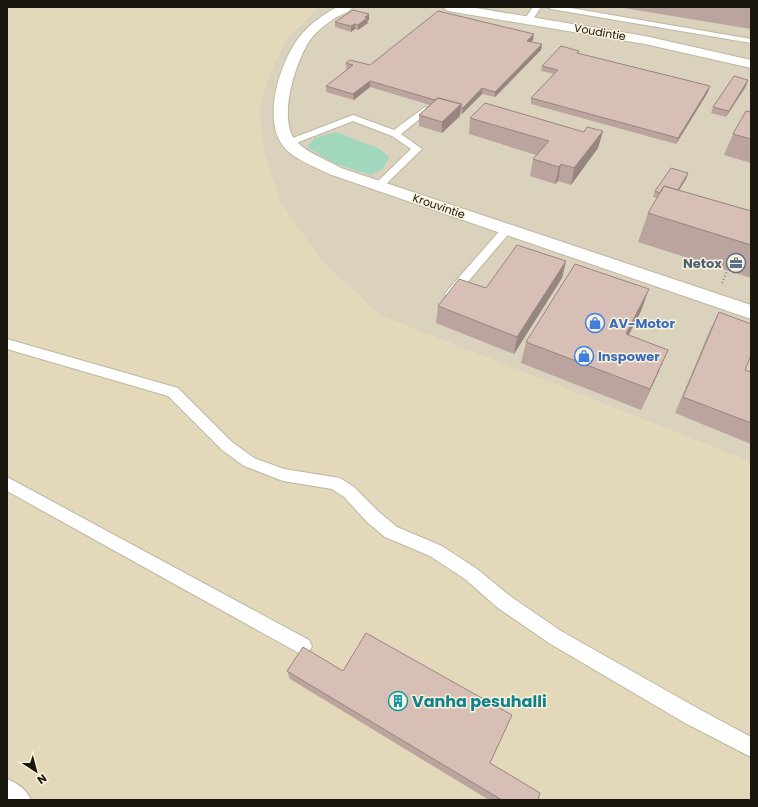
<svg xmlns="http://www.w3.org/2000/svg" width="758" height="807" font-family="Poppins,sans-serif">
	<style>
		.commercial { fill: #dad2bd }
		.built { fill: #e3d8ba }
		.green { fill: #a0d7bd }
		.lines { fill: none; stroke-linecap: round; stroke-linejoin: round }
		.lane-casing { stroke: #bfb6a1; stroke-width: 2 }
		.street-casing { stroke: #bfb6a1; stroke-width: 2 }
		.path-far1 { stroke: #898373; stroke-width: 1.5; stroke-dasharray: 0.5 2; stroke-linecap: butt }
		.path { stroke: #898373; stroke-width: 2; stroke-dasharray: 1 2.5; stroke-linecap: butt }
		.lane { fill: #fff; fill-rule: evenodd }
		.street { fill: #fff; fill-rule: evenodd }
		.wall { fill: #baa49d }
		.shaded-wall { fill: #97867f }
		.building { fill: #d8bfb6; stroke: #97867f }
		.labels { text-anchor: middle; stroke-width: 3; stroke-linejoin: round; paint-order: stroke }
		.far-street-label { font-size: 11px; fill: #19160e; stroke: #faf1da }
		.service-label { font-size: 13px; font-weight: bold; fill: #4e5e75; stroke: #faf1da; text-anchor: end }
		.shop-label { font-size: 13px; font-weight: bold; fill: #366cbe; stroke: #faf1da; text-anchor: start }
		.near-culture-label { font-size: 16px; font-weight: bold; fill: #0d838f; stroke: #faf1da; text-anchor: start }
	</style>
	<rect width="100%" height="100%" fill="#ece3cd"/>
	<path class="commercial" d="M319 7H751V462L379 315 320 259 280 202 264 154 259 108 269 75 287 38Z"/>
	<path class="built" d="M7 7H319L287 38 269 75 259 108 264 154 280 202 320 259 379 315 751 462V800H7Z"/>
	<path class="green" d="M336 132 380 149 389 157 383 169 371 175 333 163 307 147 315 138Z"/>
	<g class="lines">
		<defs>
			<path id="lane" d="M533 7H541L531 22H525L524 20Z
				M547 7H565L751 39V43L551 9Z
				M425 107 428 108V112L401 134 422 149 382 188 378 189 373 186 411 149 392 136 353 121 291 145H285L283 143 285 141 353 115 394 130Z
				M507 226 513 229 511 231 455 297H447L445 294 447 291 503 227Z
				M7 339 178 388 232 442 254 458 284 469 340 478 354 487 379 512 397 527 442 546 477 569 510 596 561 631 699 709 751 737V757L685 723 549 643 498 608 465 579 430 556 385 537 367 522 344 497 332 489 283 481 244 466 222 450 168 396 7 349Z
				M7 477 309 640 312 646 309 652 303 655 297 652 7 491Z
				M7 779C17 783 27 790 31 800H7Z"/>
			<path id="street" d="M337 7H353C349 12 341 15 335 18 327 23 320 29 314 35 297 54 276 120 296 141 307 153 327 160 341 168L751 305V319L329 174C314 166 290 158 281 143 263 114 281 59 301 35 311 23 324 14 337 7Z
				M442 7H470L645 36 751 60V68L645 44 448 11Z"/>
		</defs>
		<use href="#lane" class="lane-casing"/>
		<use href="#street" class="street-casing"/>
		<path class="path-far1" d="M7 7H11"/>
		<path class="path" d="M722 283 727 271"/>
		<use href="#lane" class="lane"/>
		<use href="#street" class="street"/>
	</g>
	<path class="wall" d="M618 7H751V29Z
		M369 14V20L367 21 368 23 358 30 355 29 351 32 335 27V22Z
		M533 40 531 42 542 44 541 50 495 97 482 94 462 114 460 113V116L442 133 419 126V115L430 105 370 87 354 100 326 92V86L348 69H346V63L370 65Z
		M579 51V54L708 92 676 144 531 104V98L554 74 541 71 542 66Z
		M746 86 726 117 711 113 713 107Z
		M751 112V163L724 155 733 134Z
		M470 118 584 132 603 131 598 148 571 185 558 181 555 184 530 176 533 159 536 155 469 134Z
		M688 173 686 179 679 190 751 211V278L638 242 648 213 657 198 653 197 655 191Z
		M566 261 562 278 514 354 436 323 438 306 486 288Z
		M641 311 628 335 659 371 641 410 521 363 526 342Z
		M719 312 745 370 751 372V444L675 413 710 330Z
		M287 671H343L490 763 538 800H489L290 679Z"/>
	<path class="shaded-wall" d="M369 14V20L367 21 368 23 358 30V25L365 17Z
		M355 24V29L351 32V26Z
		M534 34 533 40 526 46 527 41Z
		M542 44 541 50 495 97V92Z
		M748 80 746 86 726 117 729 111Z
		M370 81V87L354 100 353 94Z
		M710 86 708 92 676 144 678 138Z
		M482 88V94L462 114 463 108Z
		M461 104 460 116 442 133V122Z
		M603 131 598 148 571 185 574 168Z
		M561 164 558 181 555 184 559 167Z
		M688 173 686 179 671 203 674 197Z
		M566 261 562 278 514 354 517 337Z
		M649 289 641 311 618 356 626 334Z
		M668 350 659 371 641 410 650 389Z"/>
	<path class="building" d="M353 10 369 14 365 17 367 18 358 25 355 24 351 26 335 22Z
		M438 11 534 34 527 41 542 44 495 92 482 88 463 108 461 107V104L438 98 435 100 370 81 353 94 326 86 353 65 346 63 350 60 370 65Z
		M561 46 579 51 577 53 710 86 678 138 531 98 558 70 542 66Z
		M734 76 748 80 729 111 713 107Z
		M438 98 461 104 442 122 419 115Z
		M485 103 584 132 587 127 603 131 574 168 561 164 559 167 533 159 549 141 470 118Z
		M746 111 751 112V139L733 134Z
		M671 168 688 173 678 190 664 186 660 193 655 191Z
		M664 186 751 211V245L648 213Z
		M517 245 566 261 517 337 438 306 459 279 486 288Z
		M575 264 649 289 626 334 668 350 650 389 526 342Z
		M719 312 751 324V355L745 370 751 372V423L683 397Z
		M366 633 512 715 490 763 540 793 538 800H502L287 671 303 647 343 671Z"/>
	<defs>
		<symbol id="office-ring" viewBox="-11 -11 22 22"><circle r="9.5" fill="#faf1da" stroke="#5c6f8a" stroke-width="1.5"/><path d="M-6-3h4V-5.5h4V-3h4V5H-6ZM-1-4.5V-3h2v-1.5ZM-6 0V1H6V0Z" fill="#5c6f8a"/></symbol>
		<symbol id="shop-ring" viewBox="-11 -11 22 22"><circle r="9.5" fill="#faf1da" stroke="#3f7fe0" stroke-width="1.5"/><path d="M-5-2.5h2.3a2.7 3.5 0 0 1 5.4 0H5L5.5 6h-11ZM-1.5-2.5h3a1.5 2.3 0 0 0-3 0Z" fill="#3f7fe0"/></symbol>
		<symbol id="building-ring" viewBox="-11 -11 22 22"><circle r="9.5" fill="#faf1da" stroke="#0f9aa8" stroke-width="1.5"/><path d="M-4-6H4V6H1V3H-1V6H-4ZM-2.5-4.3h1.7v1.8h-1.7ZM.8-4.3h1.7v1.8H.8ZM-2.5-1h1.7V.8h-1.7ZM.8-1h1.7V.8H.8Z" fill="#0f9aa8"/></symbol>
	</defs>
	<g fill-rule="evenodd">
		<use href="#office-ring" x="725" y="252" width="22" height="22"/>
		<use href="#shop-ring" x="584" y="312" width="22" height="22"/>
		<use href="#shop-ring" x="573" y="345" width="22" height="22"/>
		<use href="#building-ring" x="387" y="690" width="22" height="22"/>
	</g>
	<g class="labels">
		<g class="far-street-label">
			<text transform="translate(600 32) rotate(10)" y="4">Voudintie</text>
			<text transform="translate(439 206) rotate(19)" y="4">Krouvintie</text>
		</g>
		<g class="service-label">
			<text x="722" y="268">Netox</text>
		</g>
		<g class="shop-label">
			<text x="609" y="328">AV-Motor</text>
			<text x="598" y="361">Inspower</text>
		</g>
		<g class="near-culture-label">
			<text x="412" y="707">Vanha pesuhalli</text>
		</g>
	</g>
	<rect width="758" height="807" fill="none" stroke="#19160e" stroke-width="16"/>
	<g transform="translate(36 771) rotate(144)" stroke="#faf1da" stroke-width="3" paint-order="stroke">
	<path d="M0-3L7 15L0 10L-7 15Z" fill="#19160e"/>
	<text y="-6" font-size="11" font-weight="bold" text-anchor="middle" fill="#19160e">N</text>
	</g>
</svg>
